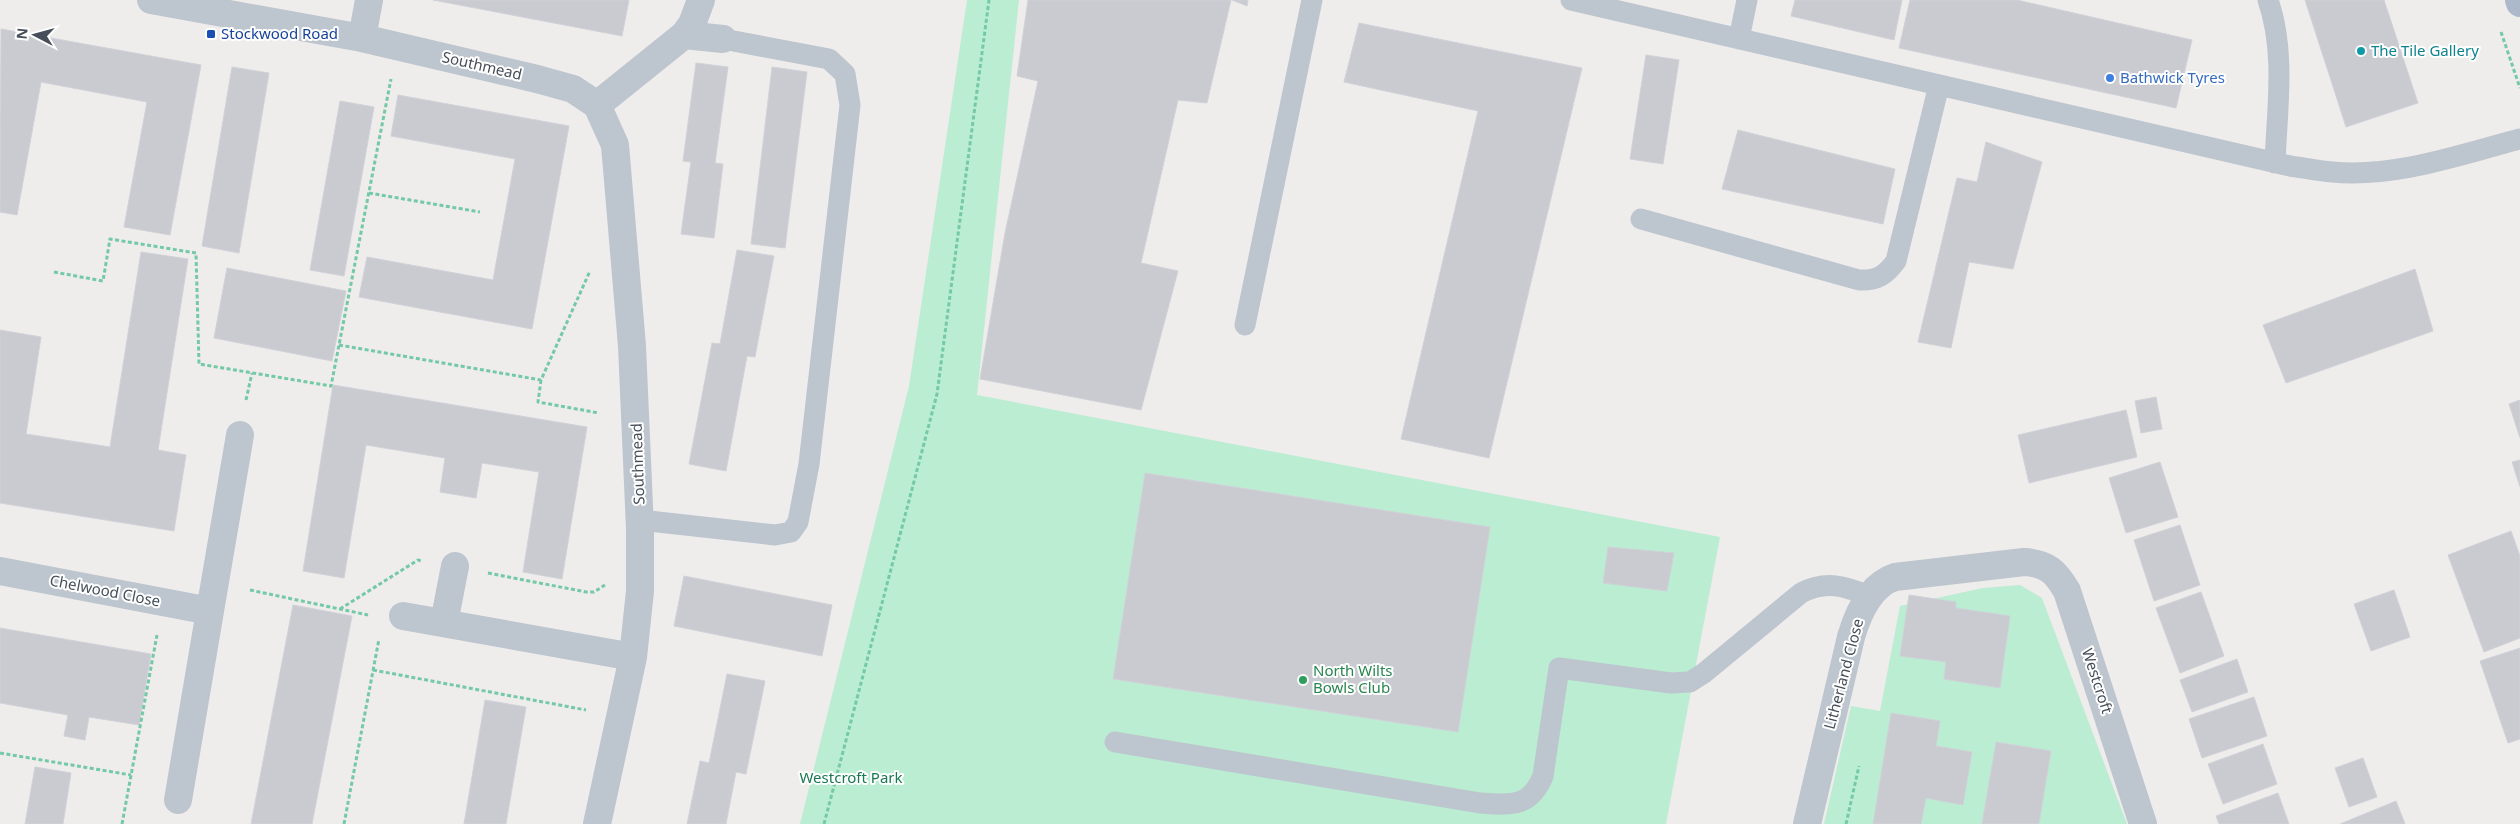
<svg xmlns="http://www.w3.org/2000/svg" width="2520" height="824" font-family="'Noto Sans',sans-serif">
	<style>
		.green { fill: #baedd2 }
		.building { fill: #c9cbd1; stroke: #d0d2d8 }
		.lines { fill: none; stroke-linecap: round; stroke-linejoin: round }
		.path { stroke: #74c9a6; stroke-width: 3; stroke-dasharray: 4 2.5; stroke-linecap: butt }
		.service { stroke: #bdc5ce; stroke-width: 21 }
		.minor { stroke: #bdc5ce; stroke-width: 28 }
		.primary { stroke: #acb9cb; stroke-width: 28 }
		.transit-dot { fill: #1a4fb4; stroke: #fff; stroke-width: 2 }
		.culture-dot { fill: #0f9aa8; stroke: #fff; stroke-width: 2 }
		.shop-dot { fill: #3f7fe0; stroke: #fff; stroke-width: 2 }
		.leisure-dot { fill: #2e9e5b; stroke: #fff; stroke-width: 2 }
		.labels { text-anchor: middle; stroke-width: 4; stroke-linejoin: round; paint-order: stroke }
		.transit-label { font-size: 15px; fill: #164399; stroke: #fff; text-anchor: start }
		.culture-label { font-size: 15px; fill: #0d838f; stroke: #fff; text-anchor: start }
		.street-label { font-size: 15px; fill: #454e59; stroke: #fff }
		.shop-label { font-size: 15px; fill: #366cbe; stroke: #fff; text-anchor: start }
		.leisure-label { font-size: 15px; fill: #27864d; stroke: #fff; text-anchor: start }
		.park-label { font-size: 15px; fill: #19784f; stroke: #fff }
	</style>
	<rect width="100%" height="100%" fill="#efecec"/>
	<path class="green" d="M967 0H1019L977 395 1720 537 1666 824H800L909 386Z
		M2020 585 2042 598 2127 824H1824L1851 706 1880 711 1900 606 1983 588Z"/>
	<path class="building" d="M433 0H629L622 36Z
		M1028 0H1231L1207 103 1178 100 1141 263 1178 271 1141 410 980 379 1005 233 1038 81 1017 76Z
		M1232 0H1248L1247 6Z
		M1795 0H1902L1894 40 1791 16Z
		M1910 0H2017L2192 40 2176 108 1899 48Z
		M2305 0H2384L2418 103 2346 127Z
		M1359 23 1582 68 1489 458 1401 439 1478 111 1344 82Z
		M1 29 201 65 170 235 124 227 147 102 41 82 17 215 0 212Z
		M1646 55 1679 60 1663 164 1630 159Z
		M696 63 728 67 715 163 723 164 714 238 681 234 691 162 683 161Z
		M232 67 269 73 239 253 202 246Z
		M772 67 807 72 785 248 751 244Z
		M398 95 569 126 532 329 359 297 367 257 493 280 515 159 391 136Z
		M340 101 374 107 344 276 310 270Z
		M1738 130 1895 169 1883 224 1722 189Z
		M1986 142 2042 162 2013 269 1969 262 1951 348 1918 342 1957 178 1977 182Z
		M737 250 774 256 755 357 747 356 726 471 689 464 712 343 720 344Z
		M141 252 188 259 158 450 186 455 174 531 0 503V330L41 337 26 434 110 447Z
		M227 268 346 291 332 361 214 338Z
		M2415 269 2433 331 2286 383 2263 325Z
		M333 385 587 427 562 579 523 572 539 472 482 463 476 498 440 492 445 458 366 445 344 578 303 571Z
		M2156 397 2162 429 2141 433 2135 401Z
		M2520 400V438L2509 404Z
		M2126 410 2137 457 2029 483 2018 435Z
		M2520 460V487L2512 462Z
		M2160 462 2178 517 2126 533 2109 478Z
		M1145 473 1490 527 1458 732 1113 679Z
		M2180 525 2200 585 2154 601 2134 540Z
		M2511 531 2520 556V638L2484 652 2448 555Z
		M1608 547 1674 553 1667 591 1603 583Z
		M684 576 832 605 822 656 674 626Z
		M2394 590 2410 637 2371 651 2354 604Z
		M2201 592 2224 656 2180 673 2156 608Z
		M1909 595 1956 602V608L2010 616 2000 688 1944 679 1946 662 1900 656Z
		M293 605 352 616 312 824H251Z
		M0 628 151 654 139 725 89 717 85 740 64 736 68 715 0 703Z
		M2520 648V739L2508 743 2480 661Z
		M2237 659 2248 692 2192 712 2180 680Z
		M727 674 765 681 746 774 736 772 726 824H687L700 761 709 763Z
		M2254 697 2267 736 2202 758 2189 719Z
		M485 700 526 707 506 824H464Z
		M1891 713 1940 721 1936 746 1972 752 1963 805 1926 798 1921 824H1873Z
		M1996 742 2051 751 2039 824H1982Z
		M2263 744 2277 784 2223 804 2208 764Z
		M2363 758 2377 797 2349 807 2335 768Z
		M35 767 71 773 63 824H25Z
		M2278 793 2289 824H2219L2216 816Z
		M2396 801 2405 824H2340Z"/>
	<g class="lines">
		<path class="path" d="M2501 32 2520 88
			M369 193 480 212
			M54 272 103 281 110 239 196 253 199 364 331 386 391 79
			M339 345 541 380 590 271
			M541 380 538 402 599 413
			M246 400 252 373
			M488 573 586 592H594L605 585
			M250 590 368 615
			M340 609 418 560 421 561
			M373 670 586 710
			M0 753 131 775
			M122 824 157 635
			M344 824 379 639
			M824 824 937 394 989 0
			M1846 824 1859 766"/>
		<path class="service" d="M1571 0 2290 166C2304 168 2318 171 2332 172 2395 178 2459 155 2520 139
			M2268 0C2286 52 2277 109 2275 163
			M1739 39 1747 0
			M1641 219 1859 280C1877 281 1886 275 1896 261L1939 85
			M1245 325 1312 0
			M640 520 775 535 791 532 798 522 809 464 850 105 845 74 829 59 723 39
			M1115 742 1480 803C1510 805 1530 808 1543 776L1559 668 1671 683 1690 682 1704 673 1801 593C1826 580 1845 586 1869 596"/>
		<path class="minor" d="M151 0 362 38 537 79 573 89 597 105 615 145 632 346 640 529V591L633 657 597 824
			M684 35 723 39
			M362 38 369 0
			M597 105 684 35 692 24 701 0
			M0 571 210 611 178 800
			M210 611 240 435
			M403 616 633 657
			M444 623 455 566
			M1807 824 1851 637C1858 613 1870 585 1895 577L2024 562C2047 563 2056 572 2067 591L2143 824"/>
		<path class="primary" d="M2519 0 2520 3"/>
	</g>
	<rect class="transit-dot" x="206" y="29" width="10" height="10" rx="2.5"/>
	<circle class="culture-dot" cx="2361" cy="51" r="5"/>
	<circle class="shop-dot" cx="2110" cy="78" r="5"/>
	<circle class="leisure-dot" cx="1303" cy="680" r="5"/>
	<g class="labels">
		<g class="transit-label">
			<text x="221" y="39">Stockwood Road</text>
		</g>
		<g class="culture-label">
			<text x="2371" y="56">The Tile Gallery</text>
		</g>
		<g class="street-label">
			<text transform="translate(482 66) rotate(13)" y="5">Southmead</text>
			<text transform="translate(638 464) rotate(-92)" y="5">Southmead</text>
			<text transform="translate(105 591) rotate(11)" y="5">Chelwood Close</text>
			<text transform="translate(1844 674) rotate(-75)" y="5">Litherland Close</text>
			<text transform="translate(2097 681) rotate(72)" y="5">Westcroft</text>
		</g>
		<g class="shop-label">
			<text x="2120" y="83">Bathwick Tyres</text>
		</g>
		<g class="leisure-label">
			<text x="1313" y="676">North Wilts<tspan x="1313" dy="17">Bowls Club</tspan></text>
		</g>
		<g class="park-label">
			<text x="851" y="783">Westcroft Park</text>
		</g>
	</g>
	<g transform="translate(35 35) rotate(276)" stroke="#ffffff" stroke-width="4" paint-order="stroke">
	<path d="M0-4L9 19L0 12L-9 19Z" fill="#454e59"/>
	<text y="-8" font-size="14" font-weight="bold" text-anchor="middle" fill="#454e59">N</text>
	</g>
</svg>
